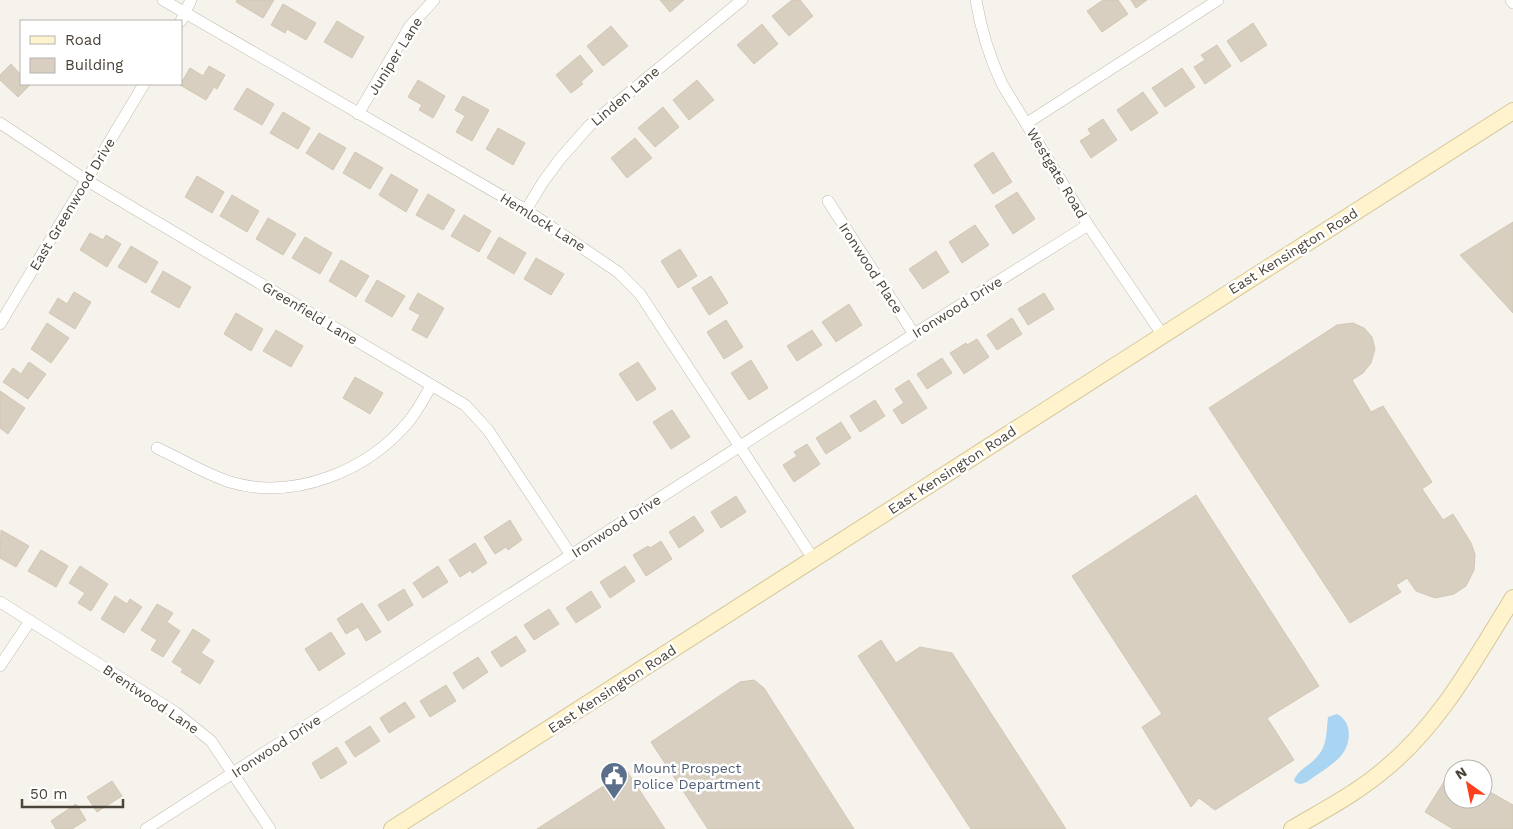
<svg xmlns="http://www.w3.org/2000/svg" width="1513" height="829" font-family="'Work Sans',sans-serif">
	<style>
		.water { fill: #a9d4f2 }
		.building { fill: #d8cfc1; stroke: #d3c7b4 }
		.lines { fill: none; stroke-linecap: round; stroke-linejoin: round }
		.street-casing { stroke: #c2bbae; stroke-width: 12 }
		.secondary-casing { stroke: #d6c79b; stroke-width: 18 }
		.street { stroke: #fff; stroke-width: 11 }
		.secondary { stroke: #fff3cd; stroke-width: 16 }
		.labels { text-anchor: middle; stroke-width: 5; stroke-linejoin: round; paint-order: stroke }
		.street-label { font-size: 14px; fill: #4b4439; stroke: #fff }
		.service-label { font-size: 14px; fill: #4e5e75; stroke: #fff; text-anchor: start }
	</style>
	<rect width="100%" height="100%" fill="#f6f3ec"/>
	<path class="water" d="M1337 714C1354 723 1351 746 1339 758 1330 767 1317 774 1307 782L1301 784 1296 783 1294 780C1298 771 1306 767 1313 761 1328 748 1326 734 1328 717Z"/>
	<path class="building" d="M237 0H274L263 18 236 2Z
		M660 0H684L670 12Z
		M792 0H800L813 16 789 36 772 16Z
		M1103 0H1118L1128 14 1102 32 1087 11Z
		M1131 0H1147L1136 8Z
		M283 4 316 23 306 40 287 29 285 33 271 25Z
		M337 21 364 37 352 58 324 42Z
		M1253 23 1267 45 1241 62 1227 41Z
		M762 24 778 44 754 64 737 45Z
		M611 26 628 46 603 66 587 46Z
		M1217 45 1231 66 1205 84 1194 67 1205 60 1201 55Z
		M580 55 593 71 581 82 583 84 571 93 556 75Z
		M11 64 21 75V84H31L18 97 0 80V75Z
		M209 66 225 75 217 89 214 87 206 100 180 85 190 68 203 76Z
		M1182 68 1195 87 1165 107 1152 88Z
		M418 80 445 96 433 118 419 110 422 105 408 97Z
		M697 80 714 100 689 120 673 100Z
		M247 88 274 104 262 125 234 109Z
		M1143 92 1158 113 1131 131 1117 110Z
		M463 96 489 110 472 141 456 132 465 116 455 110Z
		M663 107 679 127 655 147 638 128Z
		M283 112 310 128 298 149 270 133Z
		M1103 119 1117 140 1091 158 1080 141 1091 134 1088 129Z
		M498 128 525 143 513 165 486 149Z
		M319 133 346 148 333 170 306 153Z
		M635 138 652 158 627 178 611 158Z
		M355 152 383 168 370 189 343 173Z
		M993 152 1012 182 993 194 974 165Z
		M391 174 418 190 406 212 379 195Z
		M197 176 224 192 212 213 185 197Z
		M1017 192 1035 219 1013 234 995 206Z
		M428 194 455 210 443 230 416 215Z
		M232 195 259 211 247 232 220 216Z
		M464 215 491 231 479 252 451 236Z
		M268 218 296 234 283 255 256 239Z
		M1513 222V313L1460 255Z
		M975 225 989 245 962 263 949 242Z
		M90 233 103 240 106 235 121 244 107 267 80 250Z
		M305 237 332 253 320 274 292 258Z
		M499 237 526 253 514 274 487 258Z
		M131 246 158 262 146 283 118 267Z
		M680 249 697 276 678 288 661 261Z
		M936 251 949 272 923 289 909 269Z
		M536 258 564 274 551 295 524 279Z
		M341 260 369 276 356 297 329 281Z
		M163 271 191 287 179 308 151 292Z
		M711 276 728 303 709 315 692 288Z
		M377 280 405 296 392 317 365 301Z
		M74 292 91 302 75 329 49 313 58 298 67 304Z
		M418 293 444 308 427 338 412 330 420 315 409 309Z
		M1044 293 1054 309 1028 325 1018 309Z
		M849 304 862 325 836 342 822 322Z
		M236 313 263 329 251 351 224 334Z
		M1012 318 1022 334 997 350 987 335Z
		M726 320 743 347 724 359 707 332Z
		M47 323 69 338 51 363 31 349Z
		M1353 323 1364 328 1372 337 1375 349 1371 363 1363 373 1352 380 1371 412 1383 406 1432 482 1422 489 1443 520 1453 514 1471 543 1475 554 1474 570 1466 586 1454 594 1435 598 1416 591 1407 578 1396 585 1401 592 1350 623 1209 408 1337 325Z
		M276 330 303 346 291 367 263 351Z
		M812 330 822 345 797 361 787 346Z
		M977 339 989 357 964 374 950 353 966 343 967 345Z
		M942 358 952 373 927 389 917 374Z
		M751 360 768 388 749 400 731 373Z
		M29 362 46 374 28 399 3 382 13 368 21 374Z
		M638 362 656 389 637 401 619 374Z
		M355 377 383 393 370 414 343 398Z
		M909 380 927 408 902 424 893 410 904 403 895 389Z
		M0 391 25 408 8 434 0 428Z
		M875 400 885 416 860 432 850 416Z
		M672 410 690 437 671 449 653 422Z
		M841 422 851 438 826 454 816 438Z
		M807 444 820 464 794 482 783 465 797 456 794 452Z
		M1196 495 1319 686 1267 718 1294 760 1215 810 1199 798 1191 807 1142 727 1162 714 1072 576Z
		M736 496 746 512 721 528 711 512Z
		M694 516 704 531 679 548 669 532Z
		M510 520 522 540 508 550 506 547 495 554 484 537Z
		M1 530 29 546 16 567 0 558Z
		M661 541 672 559 646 576 633 555 648 546 650 548Z
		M475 543 487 563 472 573 471 570 460 577 449 560Z
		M41 550 68 566 56 587 28 571Z
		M80 566 108 584 91 611 78 603 85 593 69 583Z
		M438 566 448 582 423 598 413 583Z
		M625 566 635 581 610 598 600 582Z
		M404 589 413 605 388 621 378 605Z
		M591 591 601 607 576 623 566 608Z
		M115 596 127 604 130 599 142 607 124 633 101 619Z
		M362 603 381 632 366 641 358 627 346 634 337 619Z
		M157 604 173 613 167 622 180 631 163 657 151 650 157 640 141 630Z
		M549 609 559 624 534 640 524 625Z
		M193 629 210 640 201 653 214 661 200 684 181 672 183 669 172 662Z
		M331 632 345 654 319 671 305 649Z
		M516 636 526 651 501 667 491 652Z
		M881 640 896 663 920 647 952 653 1066 829H971L858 656Z
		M478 657 488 672 463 689 453 673Z
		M754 680 764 688 854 829H708L651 742 740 682Z
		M446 685 456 701 430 717 420 701Z
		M405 702 415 717 389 733 380 718Z
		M370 726 380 741 355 757 345 742Z
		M337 747 347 763 321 779 312 763Z
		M1452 769 1453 770V799H1483V788L1513 805V829H1453L1425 812Z
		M627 771 665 829H537Z
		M112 781 122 796 97 812 87 797Z
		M76 804 86 820 72 829H56L51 821Z"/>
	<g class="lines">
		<defs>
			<path id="street" d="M163 0 526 210 618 272 640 294 814 560
				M976 0C981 30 989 56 1002 84L1088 225 1162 334
				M1511 0 1513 3
				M181 21 191 0
				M358 114 410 26 434 0
				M0 123 86 180 465 405 488 430 571 555
				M1027 123 1218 0
				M828 201 914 334
				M526 210 543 182 560 159 590 125 742 0
				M0 324 144 84
				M157 448C181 459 205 474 230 482 294 501 368 471 409 421 418 410 424 398 431 386
				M0 602 175 712 211 741 270 829
				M0 666 30 621
				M146 829 914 334 1088 225"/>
			<path id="secondary" d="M392 829 1513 111
				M1292 829C1324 810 1357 793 1385 769 1441 723 1475 659 1513 598"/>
		</defs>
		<use href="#street" class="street-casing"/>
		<use href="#secondary" class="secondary-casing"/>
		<use href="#street" class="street"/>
		<use href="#secondary" class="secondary"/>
	</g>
	<defs>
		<symbol id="civic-pin" viewBox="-11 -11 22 30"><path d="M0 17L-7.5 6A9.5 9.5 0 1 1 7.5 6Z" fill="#5c6f8a" stroke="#fff"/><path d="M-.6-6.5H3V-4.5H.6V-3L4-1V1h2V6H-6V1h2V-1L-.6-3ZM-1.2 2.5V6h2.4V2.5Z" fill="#fff"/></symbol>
	</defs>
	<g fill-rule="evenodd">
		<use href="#civic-pin" x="598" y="760" width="32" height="43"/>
	</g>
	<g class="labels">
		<g class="street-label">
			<text transform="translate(395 56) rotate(-58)" y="5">Juniper Lane</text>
			<text transform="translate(625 96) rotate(-40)" y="5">Linden Lane</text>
			<text transform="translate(1057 173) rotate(59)" y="5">Westgate Road</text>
			<text transform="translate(72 204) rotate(-59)" y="5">East Greenwood Drive</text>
			<text transform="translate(543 222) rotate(32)" y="5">Hemlock Lane</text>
			<text transform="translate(1293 251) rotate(-32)" y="5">East Kensington Road</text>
			<text transform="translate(871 268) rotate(57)" y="5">Ironwood Place</text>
			<text transform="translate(957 307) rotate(-32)" y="5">Ironwood Drive</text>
			<text transform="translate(310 313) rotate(31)" y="5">Greenfield Lane</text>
			<text transform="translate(952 470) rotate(-33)" y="5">East Kensington Road</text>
			<text transform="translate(616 526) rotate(-33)" y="5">Ironwood Drive</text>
			<text transform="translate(612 689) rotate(-33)" y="5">East Kensington Road</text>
			<text transform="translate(151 699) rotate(34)" y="5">Brentwood Lane</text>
			<text transform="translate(276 746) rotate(-33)" y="5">Ironwood Drive</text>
		</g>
		<g class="service-label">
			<text x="633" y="773">Mount Prospect<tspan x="633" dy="16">Police Department</tspan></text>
		</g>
	</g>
	<rect x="20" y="20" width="162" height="65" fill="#ffffff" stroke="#b7b4b0"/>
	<rect x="30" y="36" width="25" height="8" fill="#fff3cd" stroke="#b7b4b0"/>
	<text x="65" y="45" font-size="15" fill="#4b4439">Road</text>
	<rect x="30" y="58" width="25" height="15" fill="#d8cfc1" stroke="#b7b4b0"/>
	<text x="65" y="70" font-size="15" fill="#4b4439">Building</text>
	<g transform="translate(1468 784) rotate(327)"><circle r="24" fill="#ffffff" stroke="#b7b4b0"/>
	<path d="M0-4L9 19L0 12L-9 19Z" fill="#fc3f1d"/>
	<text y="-8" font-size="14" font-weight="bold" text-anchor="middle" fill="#4b4439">N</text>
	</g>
	<path d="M22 799v8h101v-8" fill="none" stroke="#4b4439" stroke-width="2.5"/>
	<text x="30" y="799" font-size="15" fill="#4b4439" stroke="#ffffff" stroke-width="4" paint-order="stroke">50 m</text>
</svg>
